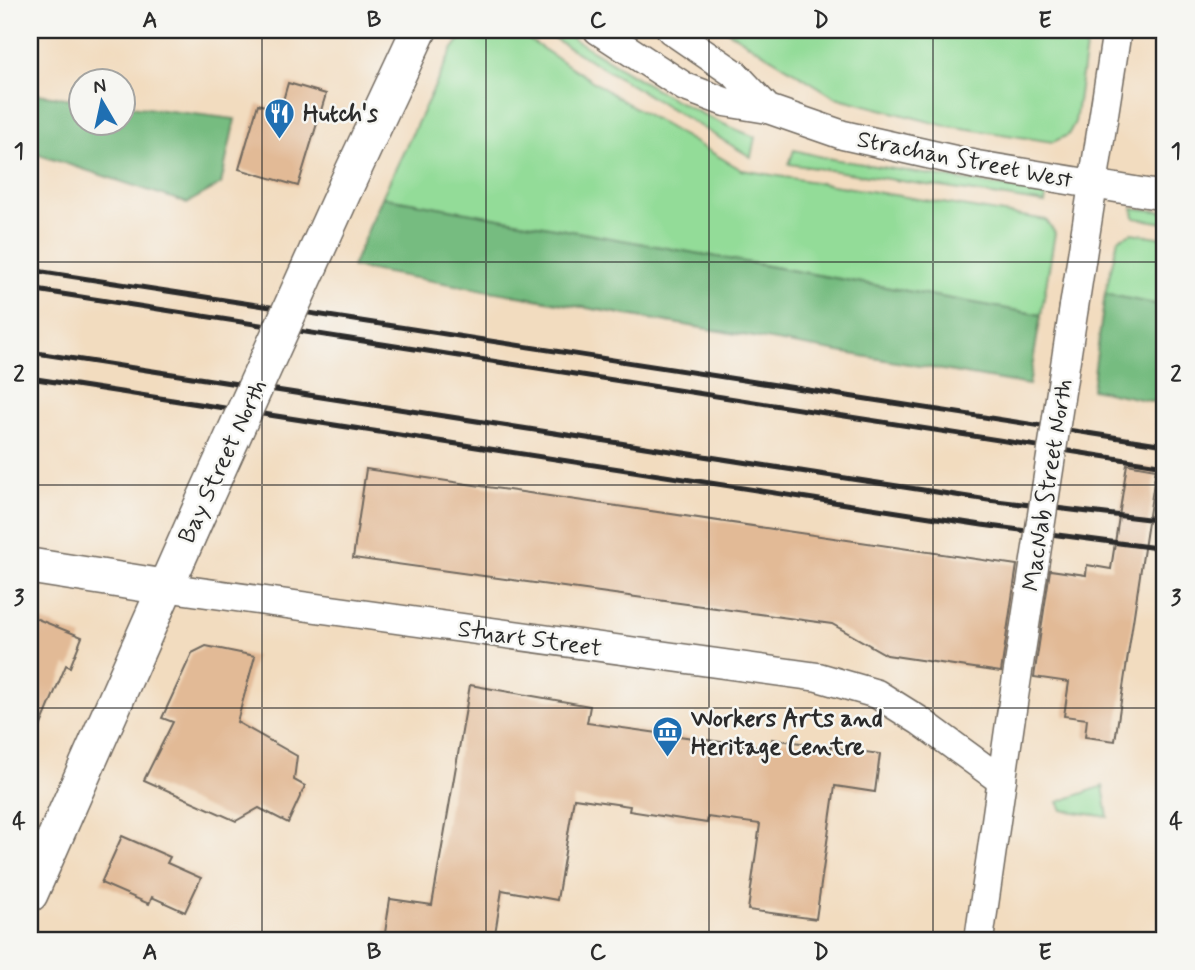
<svg xmlns="http://www.w3.org/2000/svg" width="1195" height="970" font-family="Mynerve,sans-serif">
	<style>
		.green { fill: #93dc98; stroke: #5f8462; stroke-width: 2 }
		.forest { fill: #76bc80; stroke: #507456; stroke-width: 2 }
		.building { fill: #e2ba96 }
		.lines { fill: none; stroke-linecap: round; stroke-linejoin: round }
		.minor-casing { stroke: #71695f; stroke-width: 31 }
		.tertiary-casing { stroke: #71695f; stroke-width: 38 }
		.minor { stroke: #fff; stroke-width: 28 }
		.tertiary { stroke: #fff; stroke-width: 35 }
		.rail { stroke: #2b2b2b; stroke-width: 5 }
		.minor-bridge-casing { stroke: #71695f; stroke-width: 31; stroke-linecap: butt }
		.tertiary-bridge-casing { stroke: #71695f; stroke-width: 38; stroke-linecap: butt }
		.minor-bridge { stroke: #fff; stroke-width: 28 }
		.tertiary-bridge { stroke: #fff; stroke-width: 35 }
		.grid { fill: none; stroke: #2b2b2b; stroke-width: 2; stroke-opacity: 0.55 }
		.labels { text-anchor: middle; stroke-width: 5; stroke-linejoin: round; paint-order: stroke }
		.poi-label { font-size: 24px; font-weight: bold; fill: #2b2b2b; stroke: #f6f6f2; text-anchor: start }
		.street-label { font-size: 24px; fill: #2b2b2b; stroke: #f6f6f2 }
		.neatline { fill: none; stroke: #2b2b2b; stroke-width: 2.5 }
		.grid-label { font-size: 23px; text-anchor: middle; font-weight: bold; fill: #2b2b2b }
	</style>
	<rect width="100%" height="100%" fill="#f6f6f2"/>
	<filter id="ink" filterUnits="userSpaceOnUse"><feTurbulence type="fractalNoise" baseFrequency=".0143" numOctaves="2"/><feDisplacementMap in="SourceGraphic" scale="14" xChannelSelector="R" yChannelSelector="G"/><feConvolveMatrix kernelMatrix="1 2 1 2 8 2 1 2 1" color-interpolation-filters="sRGB"/></filter>
	<filter id="wash" filterUnits="userSpaceOnUse"><feTurbulence type="fractalNoise" baseFrequency=".00686" numOctaves="4" result="noise"/><feDisplacementMap in="SourceGraphic" scale="28" xChannelSelector="R" yChannelSelector="G"/><feGaussianBlur stdDeviation="1.57" result="paint"/><feColorMatrix in="noise" values="0 0 0 0 0 0 0 0 0 0 0 0 0 0 0 0 0 1.4 0 .05"/><feComposite in="paint" operator="in"/></filter>
	<g filter="url(#wash)">
		<rect width="100%" height="100%" fill="#f2dcbf"/>
		<path class="green" d="M467 30 517 32 620 99 742 170 1046 220 1055 233 1041 315 382 197 452 50Z
			M540 30H559C623 69 684 111 755 137L751 157Z
			M726 30H991L1086 47 1075 122 1068 135 1053 142 942 125 835 97Z
			M794 150 826 158 1036 192 1046 195 1045 203 789 164Z
			M1133 208 1165 212V223L1134 218Z
			M1132 233 1165 238V306L1105 294 1118 239Z
			M1103 786 1108 817 1062 810 1058 802Z"/>
		<path class="forest" d="M30 93 80 100V122H122L123 105 235 119 221 184 187 203 30 152Z
			M382 197 1041 315 1029 385 352 267Z
			M1105 294 1165 306V404L1092 389Z"/>
		<g id="blocks">
			<path class="building" d="M288 83 326 94 298 186 239 169 258 104 280 111Z
				M1127 464 1156 469 1115 741 1085 737 1087 719 1064 716 1069 682 1034 677 1050 570 1086 575 1087 565 1111 569Z
				M366 469 1017 565 1001 672 887 655 832 624 353 558Z
				M30 616 82 637 70 667 66 665 30 751Z
				M206 646 255 656 237 722 297 756 294 780 305 786 288 823 259 808 236 821 144 780 173 722 162 718 192 653Z
				M470 685 590 706 587 723 771 749 772 739 880 754 875 792 835 786 816 919 748 910 760 824 708 817 707 823 629 811 630 806 574 798 557 900 502 890 494 940H384L390 899 432 905Z
				M122 836 170 857 167 863 201 878 185 912 152 897 149 904 101 883Z"/>
		</g>
	</g>
	<g filter="url(#ink)">
		<use href="#blocks" fill-opacity="0" stroke="#71695f" stroke-width="2"/>
		<g class="lines">
			<defs>
				<path id="minor" d="M598 30 685 87 725 102 768 109 843 135 977 165 1165 196
					M671 30 735 74 768 109
					M1074 307 1117 30
					M164 587 818 677 877 694 920 721 1002 781
					M979 940 1011 716"/>
				<path id="tertiary" d="M346 186 419 30
					M30 566 164 587
					M30 894 201 507"/>
			</defs>
			<use href="#minor" class="minor-casing"/>
			<use href="#tertiary" class="tertiary-casing"/>
			<use href="#minor" class="minor"/>
			<use href="#tertiary" class="tertiary"/>
			<path class="rail" d="M30 270 1165 445
				M30 289 1165 466
				M30 352 988 500 1165 521
				M30 378 982 525 1165 549"/>
			<defs>
				<path id="minor-bridge" d="M1011 716 1074 307"/>
				<path id="tertiary-bridge" d="M201 507 346 186"/>
			</defs>
			<use href="#minor-bridge" class="minor-bridge-casing"/>
			<use href="#tertiary-bridge" class="tertiary-bridge-casing"/>
			<use href="#minor-bridge" class="minor-bridge"/>
			<use href="#tertiary-bridge" class="tertiary-bridge"/>
		</g>
	</g>
	<path class="grid" d="M262 30V940M486 30V940M709 30V940M933 30V940M30 262H1165M30 485H1165M30 708H1165"/>
	<defs>
		<symbol id="restaurant-pin" viewBox="-11 -11 22 30"><path d="M0 17L-7.5 6A9.5 9.5 0 1 1 7.5 6Z" fill="#1f6fb2" stroke="#f6f6f2"/><path d="M-5-6h1v4h1v-4h1v4h1v-4h1v5L-1.5 .5V6h-2V.5L-5-1ZM5-6V6H3V1.5H1.5Q1.5-4 5-6Z" fill="#fff"/></symbol>
		<symbol id="museum-pin" viewBox="-11 -11 22 30"><path d="M0 17L-7.5 6A9.5 9.5 0 1 1 7.5 6Z" fill="#1f6fb2" stroke="#f6f6f2"/><path d="M0-6L6-3V-2H-6V-3ZM-5-1h2V3h-2ZM-1-1h2V3h-2ZM3-1h2V3H3ZM-6 4H6V6H-6Z" fill="#fff"/></symbol>
	</defs>
	<g fill-rule="evenodd">
		<use href="#restaurant-pin" x="262" y="96" width="35" height="47"/>
		<use href="#museum-pin" x="650" y="714" width="35" height="47"/>
	</g>
	<g class="labels">
		<g class="poi-label">
			<text x="303" y="121">Hutch's</text>
			<text x="691" y="726">Workers Arts and<tspan x="691" dy="28">Heritage Centre</tspan></text>
		</g>
		<g class="street-label">
			<text transform="translate(965 159) rotate(11)" y="8">Strachan Street West</text>
			<text transform="translate(222 461) rotate(-65)" y="8">Bay Street North</text>
			<text transform="translate(1047 485) rotate(-81)" y="8">MacNab Street North</text>
			<text transform="translate(530 638) rotate(8)" y="8">Stuart Street</text>
		</g>
	</g>
	<rect width="1195" height="970" fill="none" stroke="#f6f6f2" stroke-width="77"/>
	<g transform="translate(102 102) rotate(351)"><circle r="33" fill="#f6f6f2" stroke="#a5a5a2" stroke-width="2"/>
	<path d="M0-5L12 26L0 18L-12 26Z" fill="#1f6fb2"/>
	<text y="-10" font-size="19" font-weight="bold" text-anchor="middle" fill="#2b2b2b">N</text>
	</g>
	<rect x="38" y="38" width="1118" height="894" class="neatline"/>
	<g class="grid-label">
		<text x="150" y="27">A</text>
		<text x="374" y="27">B</text>
		<text x="598" y="27">C</text>
		<text x="821" y="27">D</text>
		<text x="1045" y="27">E</text>
		<text x="19" y="158">1</text>
		<text x="1176" y="158">1</text>
		<text x="19" y="381">2</text>
		<text x="1176" y="381">2</text>
		<text x="19" y="605">3</text>
		<text x="1176" y="605">3</text>
		<text x="19" y="828">4</text>
		<text x="1176" y="828">4</text>
		<text x="150" y="959">A</text>
		<text x="374" y="959">B</text>
		<text x="598" y="959">C</text>
		<text x="821" y="959">D</text>
		<text x="1045" y="959">E</text>
	</g>
</svg>
